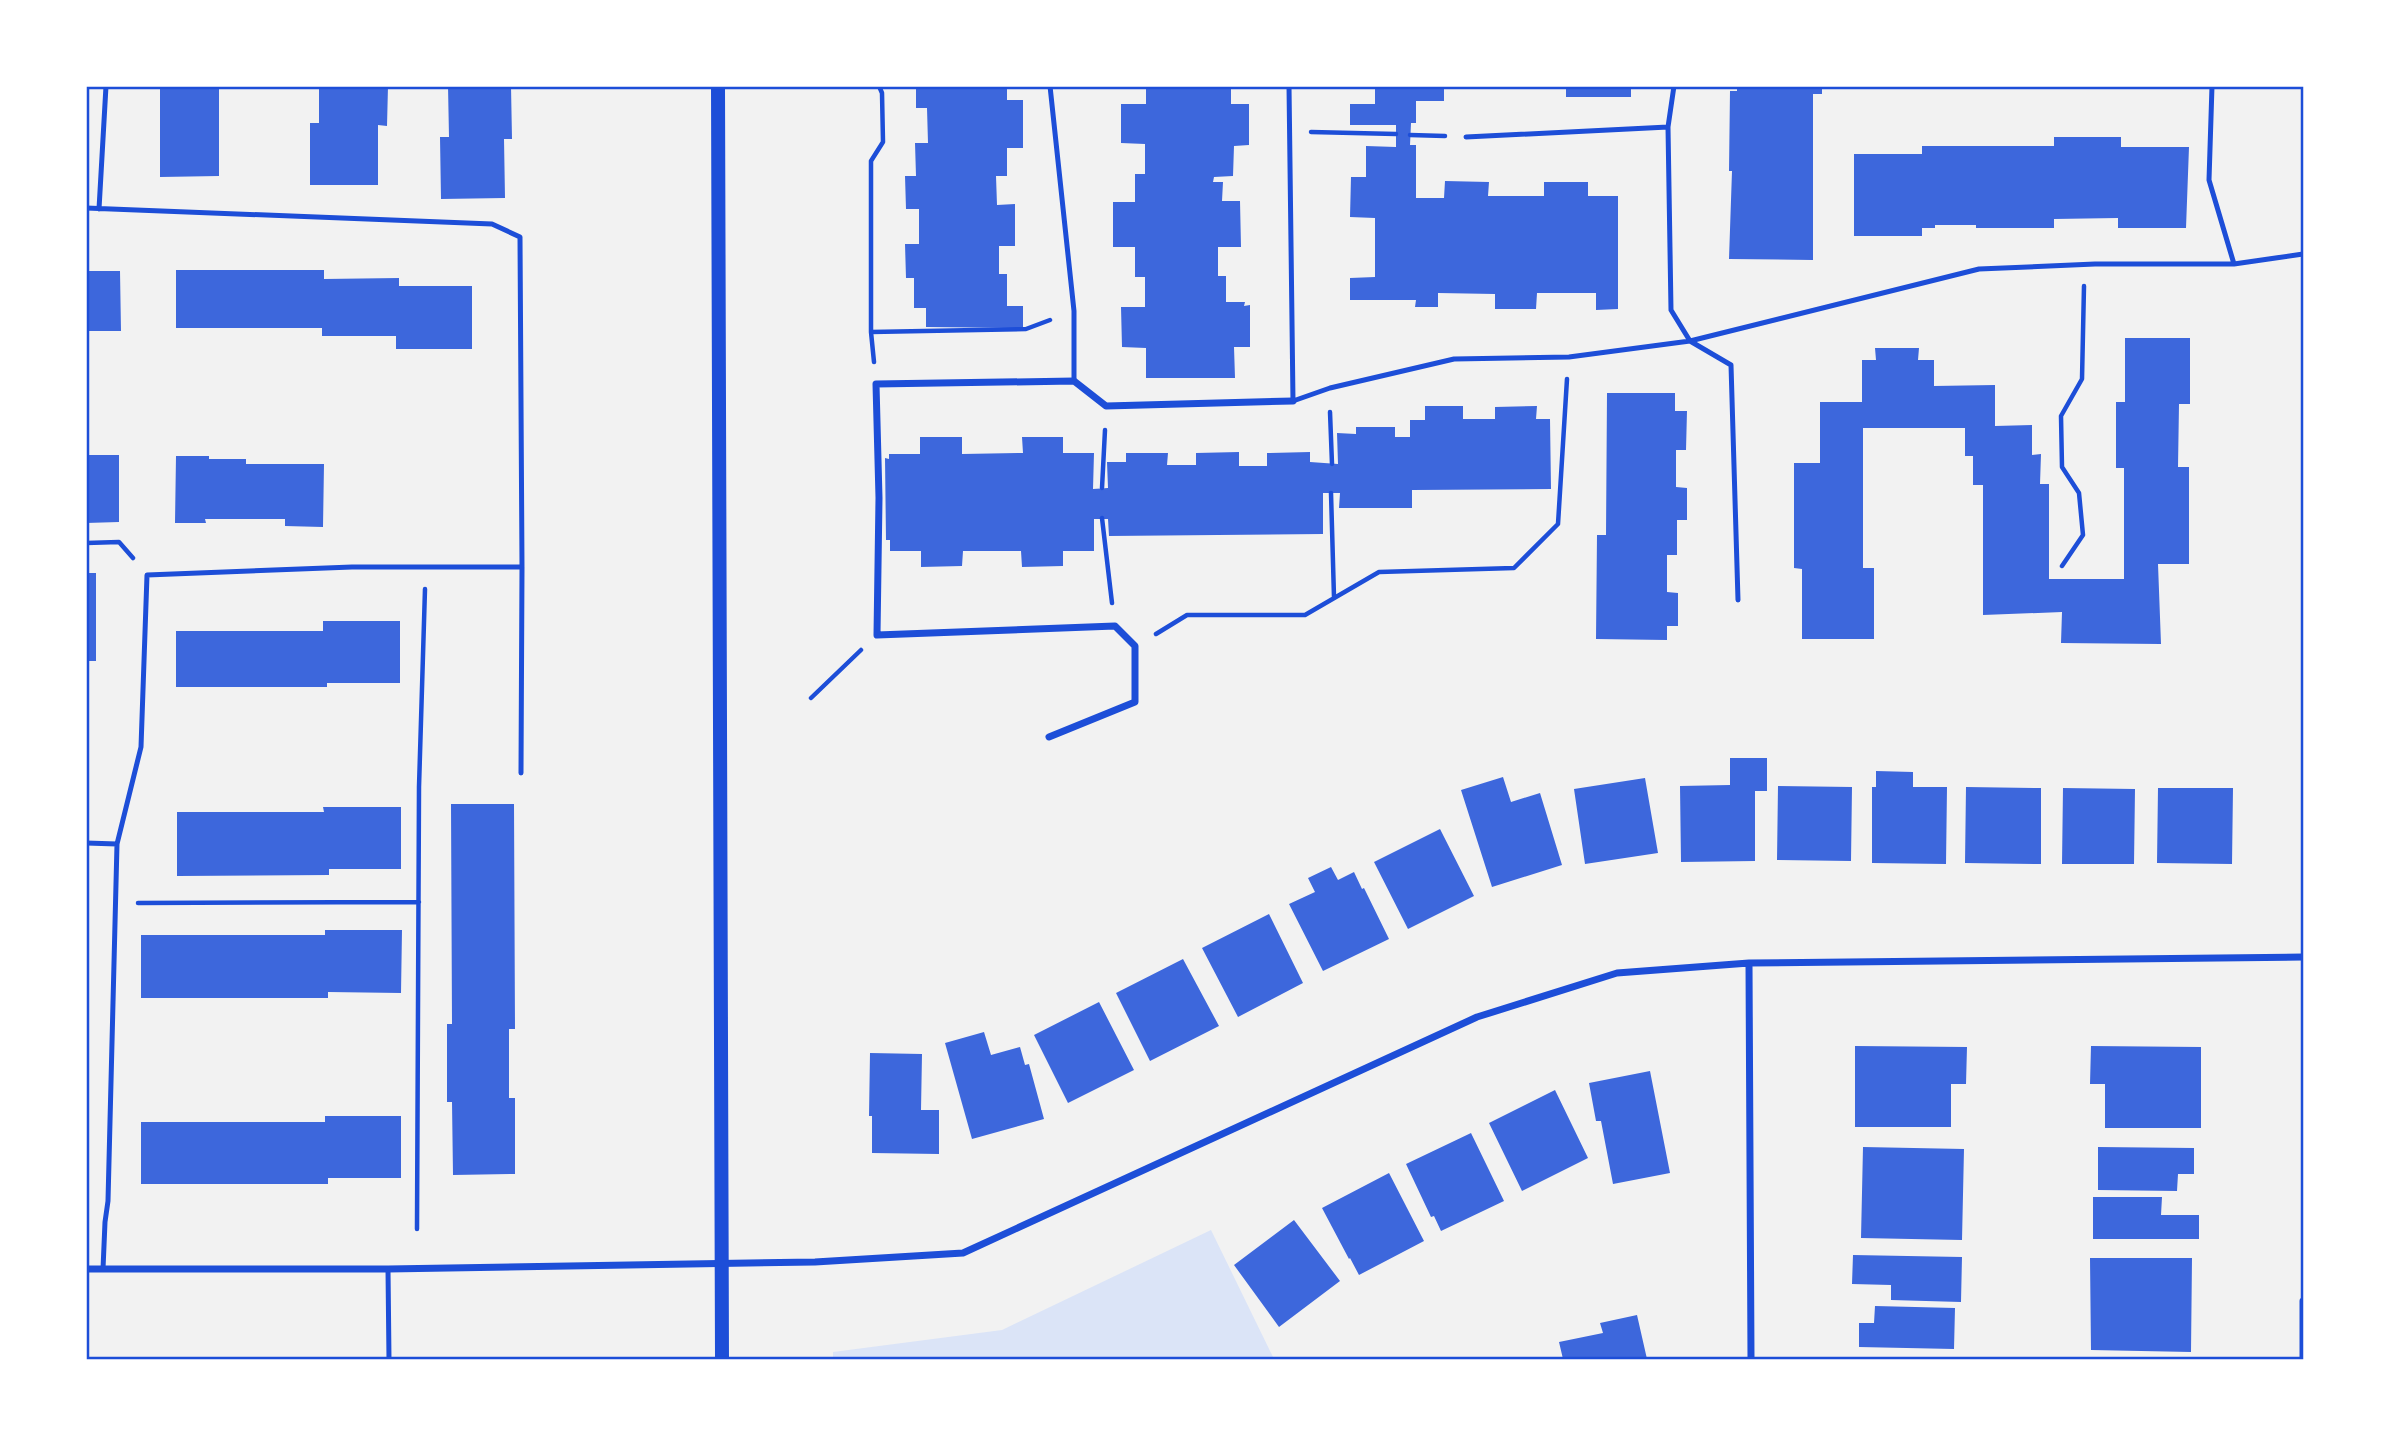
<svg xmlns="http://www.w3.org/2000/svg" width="2389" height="1445" font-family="'IBM Plex Sans',sans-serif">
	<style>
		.green { fill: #dbe4f7 }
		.building { fill: #3d67dc }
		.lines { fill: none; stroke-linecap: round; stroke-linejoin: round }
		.path { stroke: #1d4ed8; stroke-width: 4.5 }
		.service { stroke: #1d4ed8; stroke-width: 5 }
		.minor { stroke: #1d4ed8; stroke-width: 7 }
		.secondary { stroke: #1d4ed8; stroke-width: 14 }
		.neatline { fill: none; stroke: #1d4ed8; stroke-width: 2.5 }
	</style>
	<rect width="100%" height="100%" fill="#f2f2f2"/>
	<path class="green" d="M1211 1230 1274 1359H833V1352L1002 1330Z"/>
	<path class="building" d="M160 86H219V176L160 177Z
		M319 86H388L387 126 378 125V185H310V123H319Z
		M448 86H511L512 139H504L505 198 441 199 440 137H449Z
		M916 86H1007V100H1023V148H1007V176H996L997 205 1015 204V246H999V274H1007V306H1023V328L926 327V308H914V278H906L905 244H919V209H906L905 176H916L915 143H928L927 108H916Z
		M1146 86H1231V104H1249V145L1234 146 1233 176 1214 177 1213 182H1223L1222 201H1240L1241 247H1218V276H1226V302H1245L1244 306 1250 305V347H1234L1235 378H1146V348L1122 347 1121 307H1145V277H1135V247H1113V202H1135V174H1145V144L1121 143V104H1146Z
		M1375 86H1444V101H1416V123H1411L1410 145H1416V198H1444L1445 181 1489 182 1488 196H1544V182H1588V196H1618V309L1596 310V293H1537L1536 309H1495V294L1438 293V307H1415L1416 300H1350V278L1375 277V218L1350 217 1351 177H1366V146L1396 147V125H1350V104H1375Z
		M1566 86H1631V97H1566Z
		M1737 86H1822V94H1813V260L1729 259 1732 171H1729L1730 91H1737Z
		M2054 137H2121V147H2189L2186 228H2118V218L2054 219V228H1976V225H1935V228H1922V236H1854V154H1922V146H2054Z
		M176 270H324V279L399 278V286H472V349H396V336H322V328H176Z
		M86 271H120L121 331H86Z
		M2125 338H2190V404H2179L2178 467H2189V564H2158L2161 644 2061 643 2062 612 1983 615V485H1973V456H1965V428H1863V568H1874V639H1802V569L1794 568V463H1820V402H1862V360H1876L1875 348H1919L1918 360H1934V386L1995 385V426L2032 425V455L2041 454 2040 484H2049V579H2124V468H2116V402H2125Z
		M1607 393H1675V411H1687L1686 450H1676V487L1687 488V520H1677V555H1667V592L1678 593V626H1667V640L1596 639 1597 535H1606Z
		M1425 406H1463V419H1495V407L1537 406 1536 419H1550L1551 489 1412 490V508H1339L1340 493H1323V534L1109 536 1108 519H1094V551H1063V566L1022 567 1021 551H963L962 566 921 567V551H890V540H886L885 458 889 459V454H920V437H962V454L1023 453 1022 437H1063V453H1094L1093 489 1108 488 1107 462H1126V453H1168L1167 465H1196V453L1239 452V466H1267V453L1310 452V462L1338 464 1337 433 1356 434V427H1395V437H1410V420H1425Z
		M86 455H119V522L86 523Z
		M176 456H209V459H246V464H324L323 527 285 526V519H205L206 523H175Z
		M86 573H96V661H86Z
		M323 621H400V683H327V687H176V631H323Z
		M1730 758H1767V791H1755V861L1681 862 1680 786 1730 785Z
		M1876 771 1913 772V787H1947L1946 864 1872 863V787H1876Z
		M1503 777 1511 802 1540 793 1562 865 1492 887 1461 790Z
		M1645 778 1658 853 1585 864 1574 789Z
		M1778 786 1852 787 1851 861 1777 860Z
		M1966 787 2041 788V864L1965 863Z
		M2063 788 2135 789 2134 864H2062Z
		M2158 788H2233L2232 864 2157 863Z
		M451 804H514L515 1029H509V1098H515V1174L453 1175 452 1102H447V1024H452Z
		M323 807H401V869H329V875L177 876V812H324Z
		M1440 829 1474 896 1408 929 1374 862Z
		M1331 867 1338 880 1354 872 1362 889 1364 888 1389 939 1323 971 1289 904 1315 892 1308 878Z
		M1269 914 1303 983 1238 1017 1202 948Z
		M325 930H402L401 993 328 992V998H141V935H325Z
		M1183 959 1219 1026 1150 1061 1116 993Z
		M1099 1002 1134 1070 1068 1103 1034 1035Z
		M984 1032 991 1055 1020 1047 1025 1065 1029 1064 1044 1119 972 1139 945 1043Z
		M1855 1046 1967 1047 1966 1084H1951V1127H1855Z
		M2091 1046 2201 1047V1128H2105V1084H2090Z
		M870 1053 922 1054 921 1110H939V1154L872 1153V1116H869Z
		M1650 1071 1670 1173 1613 1184 1601 1121H1596L1589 1083Z
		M1555 1090 1588 1158 1522 1191 1489 1123Z
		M325 1116H401V1178H328V1184H141V1122H325Z
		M1471 1133 1504 1201 1441 1231 1434 1216 1431 1217 1406 1164Z
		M1863 1147 1964 1149 1962 1240 1861 1238Z
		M2098 1147 2194 1148V1174H2178L2177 1191 2098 1190Z
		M1389 1173 1424 1241 1359 1275 1350 1258 1349 1259 1322 1208Z
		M2093 1197H2162L2161 1215H2199V1239H2093Z
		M1294 1220 1340 1281 1279 1327 1234 1265Z
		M1853 1255 1962 1257 1961 1302 1891 1300V1285L1852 1284Z
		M2090 1258H2192L2191 1352 2091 1350Z
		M1875 1306 1955 1308 1954 1349 1859 1347V1323H1874Z
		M1637 1315 1647 1359H1563L1559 1342 1603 1333 1600 1323Z"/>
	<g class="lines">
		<path class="path" d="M1311 132 1396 134
			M1410 135 1445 136
			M871 332 1026 329 1050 320
			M874 362 871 332V161L883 142 882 93 879 86
			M1330 412 1332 464
			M1102 488 1105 430
			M1331 493 1334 597
			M1102 518 1112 603
			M86 543 119 542 133 558
			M2062 566 2083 535 2079 493 2062 467 2061 416 2082 379 2084 286
			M1156 634 1187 615H1305L1379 572 1514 568 1558 524 1567 379
			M811 698 861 650
			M138 903 419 902
			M417 1229 419 787 425 589"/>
		<path class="service" d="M1050 86 1074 311V381
			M1289 86 1293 401 1330 388 1454 359 1569 357 1690 341 1979 269 2095 264H2234L2303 254
			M1674 86 1668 127 1671 310 1690 341 1731 365 1738 600
			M2212 86 2209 180 2234 264
			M1466 137 1668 127
			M86 208 492 224 520 237 522 567
			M99 209 106 86
			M86 843 117 844
			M103 1269 105 1222 108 1201 117 844 141 747 147 575 352 567H522L521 773
			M388 1269 389 1359"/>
		<path class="minor" d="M1049 737 1135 702V646L1115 626 877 635 879 498 876 384 1074 381 1106 406 1293 401
			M1749 963 1751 1359
			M86 1269H388L815 1262 963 1253 1477 1017 1617 973 1749 963 2303 957
			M2303 1359V1301"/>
		<path class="secondary" d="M718 86 722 1359"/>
	</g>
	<rect width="2389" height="1445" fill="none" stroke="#ffffff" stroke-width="175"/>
	<rect x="88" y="88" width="2214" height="1270" class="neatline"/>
</svg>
